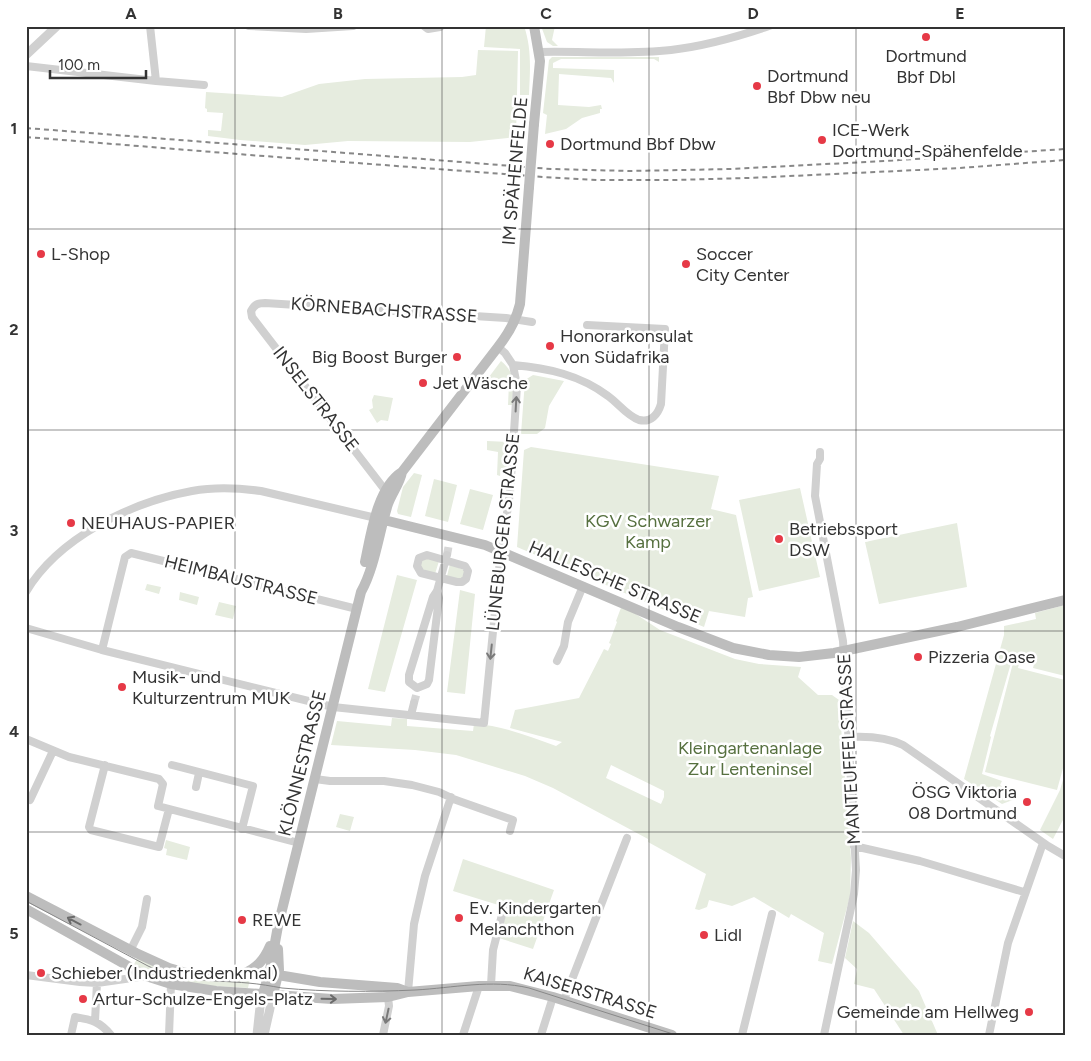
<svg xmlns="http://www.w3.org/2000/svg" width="1091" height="1061" font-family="Figtree,sans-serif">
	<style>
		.green { fill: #e6ecdf; fill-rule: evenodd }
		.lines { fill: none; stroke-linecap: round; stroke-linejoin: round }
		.minor-tunnel { stroke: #d6d6d6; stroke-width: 8; stroke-dasharray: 8 4; stroke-linecap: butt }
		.minor { stroke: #d0d0d0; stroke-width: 8 }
		.tertiary { stroke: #d0d0d0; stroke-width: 9 }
		.secondary { stroke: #bdbdbd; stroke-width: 10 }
		.tram { stroke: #888; stroke-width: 1 }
		.rail { stroke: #888; stroke-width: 2; stroke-dasharray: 5 4; stroke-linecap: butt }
		.secondary-bridge { stroke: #bdbdbd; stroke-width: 10 }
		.oneway { stroke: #7a7a7a }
		.oneway2 { stroke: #6a6a6a }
		.grid { fill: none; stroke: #333; stroke-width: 1; stroke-opacity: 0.55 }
		.poi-dot { fill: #e63946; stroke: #fff; stroke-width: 2 }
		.labels { text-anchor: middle; stroke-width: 5; stroke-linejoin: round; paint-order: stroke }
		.poi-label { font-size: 18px; fill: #333; stroke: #fff; text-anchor: start }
		.street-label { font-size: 18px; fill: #333; stroke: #fff }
		.park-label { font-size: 18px; fill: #56703f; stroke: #fff }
		.neatline { fill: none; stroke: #333; stroke-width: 2 }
		.grid-label { font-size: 16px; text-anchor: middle; font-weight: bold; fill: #333 }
	</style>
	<rect width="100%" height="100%" fill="#fff"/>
	<path class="green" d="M486 26H524C532 49 530 71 529 95H520V49L484 47Z
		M541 26H555L552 40 558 46H553L547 42Z
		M478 50 518 51 516 137 470 142 348 141 305 145 240 140 208 136V130L221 131 223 113 207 112V109L205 108 206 92 282 97 319 84 365 79 462 77 476 75Z
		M552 57H659V62L654 59H561L553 63V68L614 70V83L611 78 559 74 558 105 589 107 601 105 602 109H600V113L582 118 566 129 545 134 547 115 543 113 549 60Z
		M501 361C517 374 513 386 512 405H508L509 383 486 381Z
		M533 375 564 381 549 406 545 428 537 434H521L525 380Z
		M374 395 393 398 388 421 381 420 377 423 369 410 373 408 372 400Z
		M487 441 509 442 507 469 501 468 500 476 497 475 498 452 487 450Z
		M531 447 719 476 711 509 736 515 753 597 748 598 745 617 709 611 704 627 517 547 524 450Z
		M414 473 422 475 411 517 398 514 397 511 403 487Z
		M434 479 457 485 448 522 425 516Z
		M800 488 820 577 759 591 739 500Z
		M470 489 493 495 483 530 460 524Z
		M957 523 967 587 879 604 865 542Z
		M425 557 439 561 435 574 421 570 420 562Z
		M450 564 466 571 461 580 447 576Z
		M397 575 417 580 385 692 368 689Z
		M147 584 161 587 159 594 145 590Z
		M460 590 475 594 465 694 447 692Z
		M180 592 199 597 197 605 179 600Z
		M219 602 236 606 233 619 215 615Z
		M622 605 660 630 735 659 759 664 801 667 798 677 818 695H832L839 700 851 858 850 896 832 964 818 961 824 933 791 914 789 918 754 897 732 906 709 900 707 907 699 910 695 909 706 874 648 842V839L553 788 525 776 456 755 415 750 331 745 337 721 391 726 392 718 407 719V726L473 731 474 724C502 725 530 737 556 746L562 742 510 728 515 710 579 698 604 649 608 651 611 644 609 643 617 622 616 621ZM611 765 664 791V797L661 804 606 778Z
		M1065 605V676L1033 668 1034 664 1026 662 1027 660 1013 656 990 736 991 737 982 774 1002 781 1000 785 1018 798 1002 804 964 779 1004 635V626L1036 619 1035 613Z
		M1014 659 1020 660 1018 668 1065 680V761L1057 790 985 772Z
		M1065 773V816L1053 839 1040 830 1060 790Z
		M340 814 354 817 350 831 336 827Z
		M166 840 190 847 187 860 166 855 167 849 164 848Z
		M463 859 554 890 533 949 499 938 508 908 453 891Z
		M853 921 869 933 919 991 938 1035H904L874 989 854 984 857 969 845 958Z
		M138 957 161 968 250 979 248 988 195 985 172 981 133 966Z"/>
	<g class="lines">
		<path class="minor-tunnel" d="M447 555 449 544
			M414 703 417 692"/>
		<path class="minor" d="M150 26 156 81
			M249 26 306 29 353 26
			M424 26 428 29 440 27
			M540 52C583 51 628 55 671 50 704 46 737 37 769 26
			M26 66 156 81 204 85
			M513 365C548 368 580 375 608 396 618 403 627 416 639 420 651 423 658 414 661 404L665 329 587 325
			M820 452V459L817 464 815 496 843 641 856 870 854 894 824 1035
			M385 490 252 317 251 311C255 304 258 303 265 303L506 318 532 322
			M427 555 465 566 468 571 466 579 462 582H457L421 573 417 566 419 558Z
			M437 591 439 598 429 680 427 684 417 688 409 682V675L433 597 437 591 447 555
			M26 592C58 538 131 502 192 491 214 487 239 488 261 491L376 518
			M26 628 102 650 333 707 484 723 500 560 510 493 517 386 513 365 505 353 498 347
			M102 650 125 557 131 553 357 609
			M557 661 564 646 568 622 583 586
			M411 715 414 703
			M848 737C865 736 887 737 903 745L1048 846 1065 856
			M26 739 69 757 159 779 163 784 158 806 299 843
			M105 765 89 827 91 830 159 847 169 809
			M172 765 253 786 242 829
			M315 779 330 781H384L412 785 439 792 456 800 513 820 510 831
			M196 787 199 773
			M26 798 30 800 53 751
			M854 846 920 861 1024 892
			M130 951 142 927 147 899
			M26 975 80 982 97 983 146 976
			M491 985 493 950 504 907
			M408 992 414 924 425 876 451 797
			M564 1000 627 838
			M95 1021 97 983
			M71 1035 75 1017C92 1020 99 1021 111 1035
			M169 1035 171 984
			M383 1035 389 1006 388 997
			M463 1035 479 986
			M541 1035 553 997
			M742 1035 772 914
			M989 1035 1008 943 1043 843"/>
		<path class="tertiary" d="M26 55 57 26
			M257 1035 260 1007 263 994
			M264 1035 273 995"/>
		<path class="secondary" d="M534 26 540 61 534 124
			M376 518 485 545 678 627 733 648 769 655 799 657 834 653 957 627 1065 600
			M365 562C371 534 377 488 402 472L498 347C509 333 516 321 520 304L529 187
			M26 896 136 953 169 968 190 974 223 977 278 975 320 982 397 988 408 992
			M26 909 128 966 146 976 171 984 216 991 332 999 388 997 408 992 479 986H510L553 997 672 1035
			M243 974C257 968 264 960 270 946
			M263 994 270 970 278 926 361 592C375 567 379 532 388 504 392 493 400 483 402 472
			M273 995 279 970 278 949"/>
		<path class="tram" d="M26 901 148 966C181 982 213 980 248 983 260 984 271 986 282 988 326 992 372 992 415 990 453 988 491 979 529 988L676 1035"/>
		<path class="rail" d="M26 128 551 169 630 171 731 169 885 161 1065 149
			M26 137 250 155 544 177 597 180H673L749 178 960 168 1065 160"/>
		<path class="secondary-bridge" d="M529 187 534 124"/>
	</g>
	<defs><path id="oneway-shaft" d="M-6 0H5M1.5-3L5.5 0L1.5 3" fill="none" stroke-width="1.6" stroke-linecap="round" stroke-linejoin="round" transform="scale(1.25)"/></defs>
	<g class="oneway">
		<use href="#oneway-shaft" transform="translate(516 404) rotate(-87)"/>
		<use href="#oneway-shaft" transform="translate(491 652) rotate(96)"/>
		<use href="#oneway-shaft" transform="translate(387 1016) rotate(102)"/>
	</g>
	<g class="oneway2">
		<use href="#oneway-shaft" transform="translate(74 921) rotate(-152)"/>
		<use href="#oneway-shaft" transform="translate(329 999) rotate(1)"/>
	</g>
	<path class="grid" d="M235 26V1035M442 26V1035M649 26V1035M856 26V1035M26 229H1065M26 430H1065M26 631H1065M26 832H1065"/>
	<g class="poi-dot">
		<circle cx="926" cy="37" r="5"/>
		<circle cx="757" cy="86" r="5"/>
		<circle cx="822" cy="140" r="5"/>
		<circle cx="550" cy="144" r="5"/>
		<circle cx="41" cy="254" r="5"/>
		<circle cx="686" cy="264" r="5"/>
		<circle cx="550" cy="346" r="5"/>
		<circle cx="457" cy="357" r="5"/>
		<circle cx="423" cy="383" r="5"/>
		<circle cx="71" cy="523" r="5"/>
		<circle cx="779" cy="539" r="5"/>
		<circle cx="918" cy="657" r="5"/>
		<circle cx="122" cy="687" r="5"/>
		<circle cx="1027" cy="802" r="5"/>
		<circle cx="459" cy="918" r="5"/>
		<circle cx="242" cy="920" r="5"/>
		<circle cx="704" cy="935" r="5"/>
		<circle cx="41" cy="973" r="5"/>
		<circle cx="83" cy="999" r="5"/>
		<circle cx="1029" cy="1012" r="5"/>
	</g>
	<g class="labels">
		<g class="poi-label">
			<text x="926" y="62" text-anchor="middle">Dortmund<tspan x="926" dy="21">Bbf Dbl</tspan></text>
			<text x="767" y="82">Dortmund<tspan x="767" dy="21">Bbf Dbw neu</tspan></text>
			<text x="832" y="136">ICE-Werk<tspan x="832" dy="21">Dortmund-Spähenfelde</tspan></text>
			<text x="560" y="150">Dortmund Bbf Dbw</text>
			<text x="51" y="260">L-Shop</text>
			<text x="696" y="260">Soccer<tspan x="696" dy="21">City Center</tspan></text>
			<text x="560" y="342">Honorarkonsulat<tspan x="560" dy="21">von Südafrika</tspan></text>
			<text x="447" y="363" text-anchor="end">Big Boost Burger</text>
			<text x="433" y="389">Jet Wäsche</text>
			<text x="81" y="529">NEUHAUS-PAPIER</text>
			<text x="789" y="535">Betriebssport<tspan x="789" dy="21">DSW</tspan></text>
			<text x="928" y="663">Pizzeria Oase</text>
			<text x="132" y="683">Musik- und<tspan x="132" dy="21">Kulturzentrum MUK</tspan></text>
			<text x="1017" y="798" text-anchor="end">ÖSG Viktoria<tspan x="1017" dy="21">08 Dortmund</tspan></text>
			<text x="469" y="914">Ev. Kindergarten<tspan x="469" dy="21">Melanchthon</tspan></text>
			<text x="252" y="926">REWE</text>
			<text x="714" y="941">Lidl</text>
			<text x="51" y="979">Schieber (Industriedenkmal)</text>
			<text x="93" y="1005">Artur-Schulze-Engels-Platz</text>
			<text x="1019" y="1018" text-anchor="end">Gemeinde am Hellweg</text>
		</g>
		<g class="street-label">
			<text transform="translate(515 171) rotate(-85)" y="6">IM SPÄHENFELDE</text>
			<text transform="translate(384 310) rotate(4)" y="6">KÖRNEBACHSTRASSE</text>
			<text transform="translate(316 399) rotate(52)" y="6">INSELSTRASSE</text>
			<text transform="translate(503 532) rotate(-84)" y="6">LÜNEBURGER STRASSE</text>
			<text transform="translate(241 580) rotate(14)" y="6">HEIMBAUSTRASSE</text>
			<text transform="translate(615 582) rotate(23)" y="6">HALLESCHE STRASSE</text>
			<text transform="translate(849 749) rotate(-93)" y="6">MANTEUFFELSTRASSE</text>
			<text transform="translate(302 763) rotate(-76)" y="6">KLÖNNESTRASSE</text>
			<text transform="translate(590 993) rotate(17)" y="6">KAISERSTRASSE</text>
		</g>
		<g class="park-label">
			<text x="648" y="527">KGV Schwarzer<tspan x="648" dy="21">Kamp</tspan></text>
			<text x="750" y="754">Kleingartenanlage<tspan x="750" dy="21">Zur Lenteninsel</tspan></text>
		</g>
	</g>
	<rect width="1091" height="1061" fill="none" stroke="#ffffff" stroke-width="55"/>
	<path d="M50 70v8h96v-8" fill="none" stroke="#333333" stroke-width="2.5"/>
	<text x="58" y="70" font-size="15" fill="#333333" stroke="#ffffff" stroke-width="4" paint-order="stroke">100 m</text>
	<rect x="28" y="28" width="1036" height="1006" class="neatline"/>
	<g class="grid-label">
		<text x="131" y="19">A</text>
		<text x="338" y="19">B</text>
		<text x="546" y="19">C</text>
		<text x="753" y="19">D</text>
		<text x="960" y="19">E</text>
		<text x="14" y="134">1</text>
		<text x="14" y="335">2</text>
		<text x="14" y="536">3</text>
		<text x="14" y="737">4</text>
		<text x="14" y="939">5</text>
	</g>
</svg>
